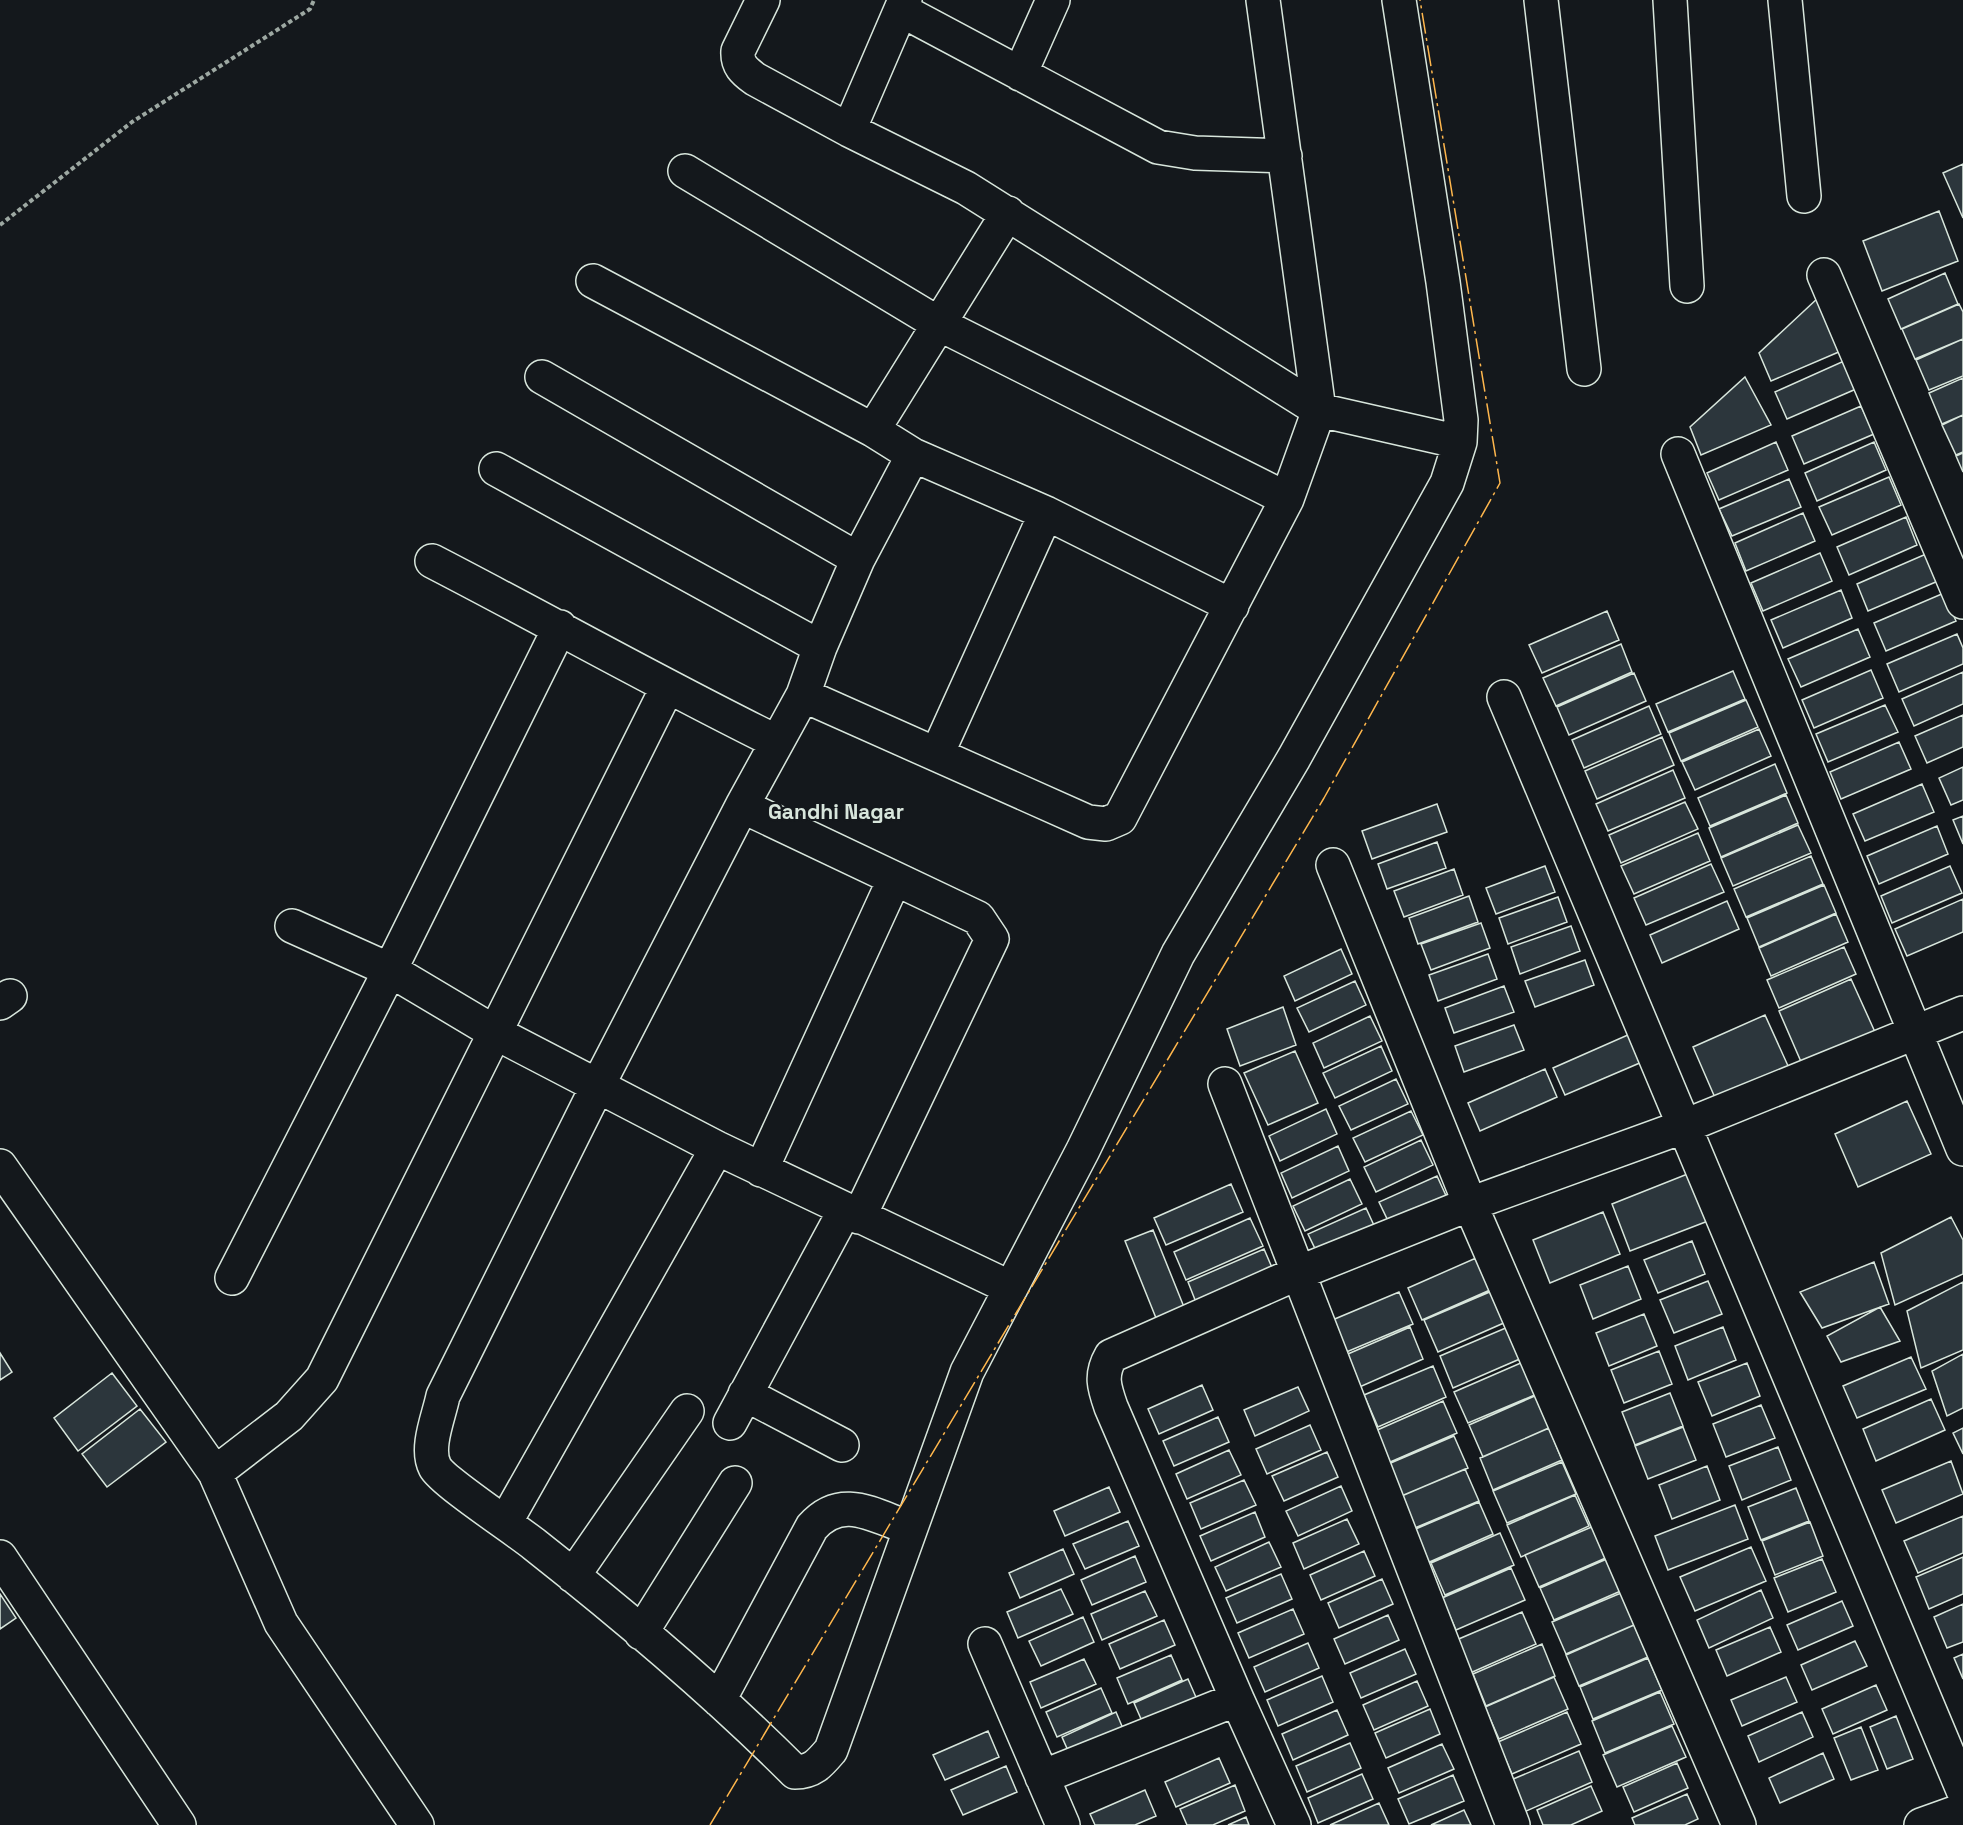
<svg xmlns="http://www.w3.org/2000/svg" width="1963" height="1825" font-family="'Space Grotesk',sans-serif">
	<style>
		.building { fill: #2c363c; stroke: #d8e6dc; stroke-width: 1.5 }
		.lines { fill: none; stroke-linecap: round; stroke-linejoin: round }
		.minor-casing { stroke: #d8e6dc; stroke-width: 36 }
		.path { stroke: #9da8a2; stroke-width: 4; stroke-dasharray: 4.5 3; stroke-linecap: butt }
		.minor { stroke: #14181c; stroke-width: 33 }
		.power { stroke: #ffb74d; stroke-width: 1.5; stroke-dasharray: 21 4.5 3 4.5; stroke-linecap: butt }
		.labels { text-anchor: middle; stroke-width: 4.5; stroke-linejoin: round; paint-order: stroke }
		.neighbourhood-label { font-size: 21px; font-weight: bold; fill: #d8e6dc; stroke: #14181c }
	</style>
	<rect width="100%" height="100%" fill="#14181c"/>
	<path class="building" d="M1963 164V218L1943 173Z
		M1939 211 1958 261 1882 291 1863 241Z
		M1945 273 1958 304 1901 329 1888 299Z
		M1819 297 1841 351 1771 381 1759 353Z
		M1959 304 1963 312V339L1915 359 1902 329Z
		M1963 339V376L1929 390 1916 360Z
		M1844 361 1856 389 1787 419 1775 392Z
		M1745 377 1771 425 1701 455 1690 427Z
		M1963 378V415L1942 424 1929 393Z
		M1861 406 1874 434 1804 464 1792 436Z
		M1963 415V452L1956 455 1942 425Z
		M1776 442 1788 470 1719 500 1707 473Z
		M1874 442 1886 470 1817 501 1805 473Z
		M1963 453V472L1956 456Z
		M1889 477 1901 505 1832 535 1819 507Z
		M1789 479 1801 507 1732 536 1719 509Z
		M1803 513 1815 541 1746 571 1735 543Z
		M1906 517 1917 545 1849 575 1837 547Z
		M1820 553 1832 581 1763 611 1751 583Z
		M1926 554 1938 581 1868 611 1857 584Z
		M1841 590 1852 618 1783 648 1771 620Z
		M1944 593 1956 621 1886 651 1874 623Z
		M1607 611 1619 640 1542 673 1529 645Z
		M1858 629 1870 657 1801 687 1788 659Z
		M1957 634 1963 648V664L1899 692 1887 664Z
		M1621 644 1632 672 1556 706 1543 678Z
		M1871 670 1883 698 1814 728 1802 700Z
		M1733 671 1745 699 1668 732 1656 704Z
		M1963 672V704L1914 726 1902 699Z
		M1634 673 1646 701 1569 735 1557 707Z
		M1746 700 1758 727 1681 761 1669 733Z
		M1885 705 1898 732 1828 762 1816 734Z
		M1649 706 1661 734 1584 768 1572 740Z
		M1963 715V747L1927 763 1915 736Z
		M1759 729 1771 756 1695 790 1682 762Z
		M1662 737 1674 765 1597 799 1585 771Z
		M1899 742 1911 769 1841 799 1830 772Z
		M1775 764 1787 793 1710 826 1698 798Z
		M1963 767V800L1951 805 1939 778Z
		M1673 770 1685 798 1608 831 1596 804Z
		M1922 784 1934 812 1865 841 1853 814Z
		M1786 795 1798 823 1721 857 1709 828Z
		M1685 802 1698 829 1621 863 1609 835Z
		M1437 804 1447 832 1372 859 1362 831Z
		M1963 816V844L1953 820Z
		M1798 825 1811 853 1733 886 1721 858Z
		M1937 826 1948 854 1879 884 1867 856Z
		M1698 833 1710 861 1634 894 1621 866Z
		M1437 842 1446 868 1387 889 1378 864Z
		M1811 856 1823 884 1746 917 1734 889Z
		M1711 864 1724 892 1646 925 1634 898Z
		M1545 866 1555 892 1496 914 1486 888Z
		M1950 866 1962 893 1892 923 1881 896Z
		M1454 869 1463 895 1404 917 1394 891Z
		M1824 885 1836 913 1759 947 1747 918Z
		M1469 896 1478 922 1418 944 1409 918Z
		M1558 897 1567 922 1508 944 1499 918Z
		M1963 899V932L1907 956 1895 929Z
		M1727 901 1739 929 1662 963 1650 935Z
		M1836 914 1848 942 1771 976 1759 948Z
		M1481 923 1490 948 1431 970 1421 944Z
		M1571 926 1580 951 1520 974 1511 947Z
		M1844 947 1856 974 1779 1008 1767 980Z
		M1341 949 1352 974 1295 1001 1284 976Z
		M1488 954 1497 979 1438 1001 1429 975Z
		M1585 960 1594 985 1535 1007 1525 981Z
		M1851 979 1875 1032 1802 1064 1779 1011Z
		M1355 981 1366 1005 1309 1032 1297 1008Z
		M1504 986 1514 1012 1454 1033 1445 1008Z
		M1283 1007 1296 1045 1240 1066 1227 1029Z
		M1765 1015 1789 1068 1716 1100 1693 1047Z
		M1370 1016 1382 1041 1324 1068 1313 1043Z
		M1514 1025 1524 1050 1464 1072 1455 1046Z
		M1630 1034 1642 1062 1565 1095 1553 1068Z
		M1381 1046 1392 1071 1335 1098 1323 1073Z
		M1295 1051 1318 1103 1268 1125 1244 1073Z
		M1545 1069 1557 1097 1480 1131 1468 1103Z
		M1396 1079 1408 1104 1351 1130 1339 1106Z
		M1907 1101 1931 1154 1858 1187 1835 1134Z
		M1326 1109 1337 1134 1280 1161 1269 1136Z
		M1411 1111 1423 1135 1365 1162 1353 1138Z
		M1421 1140 1433 1165 1376 1192 1364 1167Z
		M1338 1146 1349 1171 1292 1198 1281 1173Z
		M1690 1173 1708 1221 1630 1251 1612 1204Z
		M1437 1176 1448 1200 1391 1227 1379 1202Z
		M1350 1179 1362 1204 1305 1231 1293 1206Z
		M1231 1184 1243 1212 1166 1245 1154 1218Z
		M1366 1208 1377 1232 1320 1259 1308 1234Z
		M1603 1212 1620 1254 1550 1283 1533 1240Z
		M1951 1217 1963 1240V1274L1895 1305 1881 1253Z
		M1250 1218 1263 1246 1186 1280 1174 1252Z
		M1153 1230 1184 1307 1156 1318 1125 1241Z
		M1692 1241 1705 1274 1658 1293 1644 1260Z
		M1264 1249 1276 1277 1199 1310 1188 1282Z
		M1476 1258 1490 1290 1422 1320 1408 1288Z
		M1874 1262 1889 1304 1822 1328 1800 1292Z
		M1628 1266 1641 1299 1593 1319 1580 1285Z
		M1708 1281 1722 1314 1674 1333 1660 1300Z
		M1963 1282V1350L1921 1368 1907 1311Z
		M1492 1291 1506 1322 1438 1352 1424 1320Z
		M1399 1292 1413 1324 1344 1353 1330 1321Z
		M1880 1307 1900 1341 1841 1362 1827 1336Z
		M1644 1314 1657 1346 1609 1366 1596 1333Z
		M1410 1327 1423 1359 1355 1389 1341 1357Z
		M1508 1327 1522 1358 1453 1388 1440 1356Z
		M1723 1327 1736 1360 1688 1380 1675 1346Z
		M1659 1351 1672 1384 1624 1403 1611 1370Z
		M0 1353 12 1372 0 1380Z
		M1963 1354V1408L1947 1416 1932 1371Z
		M1911 1357 1926 1389 1857 1418 1843 1386Z
		M1523 1362 1537 1394 1468 1423 1454 1392Z
		M1747 1363 1760 1396 1712 1416 1698 1382Z
		M1433 1366 1446 1397 1378 1427 1364 1395Z
		M112 1373 137 1406 78 1451 54 1418Z
		M1202 1385 1213 1410 1159 1434 1148 1409Z
		M1298 1387 1309 1411 1255 1436 1244 1410Z
		M1670 1393 1683 1426 1635 1445 1622 1412Z
		M1537 1395 1551 1427 1483 1457 1469 1425Z
		M1931 1399 1945 1430 1876 1461 1863 1429Z
		M1443 1401 1457 1433 1388 1463 1375 1431Z
		M1761 1405 1775 1438 1726 1457 1713 1424Z
		M140 1409 166 1442 107 1487 82 1454Z
		M1218 1417 1229 1442 1174 1466 1163 1441Z
		M1310 1425 1321 1450 1267 1474 1256 1449Z
		M1683 1427 1696 1460 1648 1479 1635 1446Z
		M1549 1428 1562 1460 1493 1490 1480 1458Z
		M1963 1428V1454L1953 1433Z
		M1454 1436 1468 1468 1399 1497 1386 1465Z
		M1778 1447 1791 1480 1742 1500 1729 1466Z
		M1229 1450 1241 1475 1187 1499 1176 1474Z
		M1327 1452 1338 1477 1284 1501 1272 1476Z
		M1951 1461 1963 1494 1896 1523 1882 1490Z
		M1562 1462 1576 1494 1507 1523 1493 1491Z
		M1707 1466 1720 1500 1672 1519 1659 1485Z
		M1465 1469 1479 1501 1410 1530 1397 1498Z
		M1244 1480 1256 1505 1201 1529 1190 1503Z
		M1341 1486 1352 1511 1298 1536 1286 1511Z
		M1109 1487 1120 1512 1065 1536 1054 1511Z
		M1796 1488 1809 1521 1761 1540 1748 1507Z
		M1575 1495 1589 1526 1521 1557 1507 1525Z
		M1479 1502 1493 1534 1425 1564 1411 1531Z
		M1735 1505 1748 1539 1668 1570 1655 1536Z
		M1255 1512 1265 1537 1211 1561 1200 1536Z
		M1963 1516V1553L1918 1573 1904 1541Z
		M1347 1519 1359 1544 1304 1569 1293 1543Z
		M1128 1521 1139 1546 1085 1569 1073 1544Z
		M1810 1522 1823 1556 1775 1575 1762 1541Z
		M1594 1526 1608 1557 1539 1587 1525 1555Z
		M1500 1533 1514 1565 1445 1595 1431 1563Z
		M1269 1542 1281 1567 1226 1591 1215 1567Z
		M1751 1547 1766 1581 1695 1611 1680 1577Z
		M1063 1549 1074 1574 1020 1598 1009 1573Z
		M1364 1551 1375 1576 1321 1600 1310 1575Z
		M1135 1556 1146 1582 1092 1605 1081 1580Z
		M1963 1557V1594L1929 1609 1916 1577Z
		M1609 1558 1623 1590 1554 1620 1540 1588Z
		M1822 1559 1836 1592 1788 1612 1774 1578Z
		M1511 1568 1525 1600 1456 1630 1442 1598Z
		M1281 1574 1292 1599 1237 1623 1226 1598Z
		M1382 1579 1393 1604 1339 1628 1328 1603Z
		M1061 1589 1073 1614 1018 1638 1007 1612Z
		M1761 1590 1773 1618 1709 1648 1697 1620Z
		M1145 1591 1157 1616 1102 1640 1091 1614Z
		M1621 1593 1634 1625 1566 1654 1552 1622Z
		M0 1594 16 1618 0 1629Z
		M1842 1601 1853 1626 1798 1650 1787 1625Z
		M1963 1604V1642L1947 1648 1934 1617Z
		M1293 1609 1304 1634 1249 1658 1238 1633Z
		M1522 1612 1536 1644 1468 1674 1454 1641Z
		M1388 1615 1399 1640 1345 1664 1334 1639Z
		M1083 1617 1094 1642 1041 1666 1029 1641Z
		M1164 1620 1175 1645 1120 1669 1109 1644Z
		M1634 1625 1648 1657 1579 1686 1566 1655Z
		M1770 1627 1781 1652 1727 1676 1716 1650Z
		M1855 1641 1867 1666 1812 1690 1801 1665Z
		M1308 1643 1319 1668 1265 1692 1254 1667Z
		M1542 1644 1555 1676 1486 1706 1473 1674Z
		M1405 1649 1416 1674 1361 1698 1350 1673Z
		M1963 1654V1679L1954 1658Z
		M1171 1655 1182 1680 1128 1704 1117 1678Z
		M1648 1658 1662 1690 1593 1719 1580 1687Z
		M1084 1659 1096 1684 1041 1708 1030 1682Z
		M1322 1676 1333 1702 1278 1726 1267 1700Z
		M1554 1677 1568 1709 1499 1739 1485 1707Z
		M1786 1677 1797 1702 1742 1726 1731 1700Z
		M1188 1679 1199 1704 1145 1728 1134 1703Z
		M1417 1681 1428 1706 1374 1730 1363 1705Z
		M1876 1685 1887 1710 1833 1734 1822 1709Z
		M1101 1688 1112 1713 1057 1737 1046 1712Z
		M1660 1692 1674 1724 1605 1753 1592 1721Z
		M1430 1709 1440 1734 1386 1758 1375 1733Z
		M1337 1710 1348 1735 1293 1760 1282 1734Z
		M1116 1712 1127 1738 1073 1762 1062 1737Z
		M1567 1712 1581 1744 1512 1774 1498 1742Z
		M1802 1712 1813 1737 1759 1762 1748 1736Z
		M1896 1716 1913 1759 1887 1769 1870 1727Z
		M1672 1726 1686 1757 1617 1787 1603 1755Z
		M1861 1727 1878 1770 1851 1780 1834 1738Z
		M988 1731 999 1757 945 1780 933 1755Z
		M1350 1743 1361 1768 1307 1792 1296 1766Z
		M1442 1744 1454 1769 1399 1793 1388 1768Z
		M1579 1751 1592 1782 1524 1812 1511 1780Z
		M1823 1753 1834 1779 1780 1803 1769 1778Z
		M1219 1758 1230 1783 1176 1807 1165 1782Z
		M1677 1763 1688 1788 1634 1812 1623 1787Z
		M1006 1766 1017 1792 963 1815 951 1790Z
		M1362 1774 1373 1799 1318 1823 1308 1798Z
		M1453 1775 1464 1801 1409 1824 1398 1799Z
		M1235 1785 1245 1811 1213 1825H1187L1180 1809Z
		M1591 1786 1602 1811 1571 1825H1543L1537 1810Z
		M1145 1790 1156 1816 1135 1825H1095L1090 1814Z
		M1687 1794 1698 1819 1685 1825H1635L1632 1818Z
		M1379 1803 1389 1825H1330Z
		M1464 1810 1471 1825H1431Z
		M1246 1817 1249 1825H1228Z"/>
	<g class="lines">
		<defs>
			<path id="minor" d="M763 0 738 51C737 65 744 71 755 79L849 130 966 188 1319 410 1460 442
				M1541 0 1584 369
				M1670 0 1687 286
				M1785 0 1804 196
				M901 10 1158 147 1195 153 1285 156
				M1020 74 1053 0
				M849 130 905 0
				M685 171 939 324 1287 499
				M1824 275 1963 602
				M593 281 873 430 913 455 1046 513 1232 606
				M542 377 858 559
				M873 430 1008 213
				M1678 454 1963 1149
				M913 455 858 559 820 647 803 695 742 806 597 1087 443 1396C439 1416 425 1448 435 1467 442 1481 518 1531 535 1545 625 1616 714 1691 795 1772 813 1772 820 1763 831 1750L967 1372 1083 1150 1178 954 1294 758 1447 483 1460 442 1461 420 1443 282 1399 0
				M496 469 820 647
				M432 561C548 621 661 685 777 742
				M803 695 1088 822 1106 824 1120 818 1287 499 1319 410 1263 0
				M1504 697 1963 1790
				M937 754 1046 513
				M742 806 978 918 992 939 859 1217
				M1333 865 1470 1204 1739 1825
				M292 926 390 970 494 1032 717 1148 1011 1288
				M0 1003 10 996
				M1225 1084 1513 1825
				M0 1166 215 1473 281 1623 417 1825
				M761 1170 894 880
				M232 1278 390 970 560 627
				M745 1394 842 1445
				M730 1423 845 1210
				M215 1473 289 1416 322 1379 667 688
				M506 1521 717 1148
				M0 1557 179 1825
				M573 1576 687 1411
				M641 1633 735 1483
				M985 1644 1063 1825
				M719 1700 812 1527C842 1493 874 1516 910 1528
				M1042 1777 1237 1699
				M1294 1825 1237 1699 1111 1407C1104 1387 1100 1375 1111 1356L1298 1273 1470 1204 1685 1126 1963 1013
				M1921 1825 1963 1810"/>
		</defs>
		<use href="#minor" class="minor-casing"/>
		<path class="path" d="M0 225 132 122 310 9 314 0"/>
		<use href="#minor" class="minor"/>
		<path class="power" d="M710 1825 1324 798 1500 483 1420 0"/>
	</g>
	<g class="labels">
		<g class="neighbourhood-label">
			<text x="836" y="819">Gandhi Nagar</text>
		</g>
	</g>
</svg>
